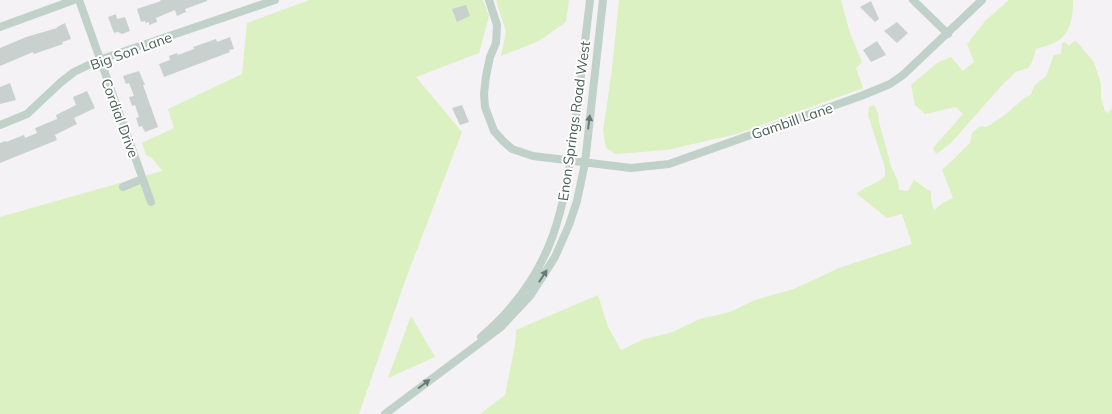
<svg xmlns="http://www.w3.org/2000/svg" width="1112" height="414" font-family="Mulish,sans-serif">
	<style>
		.green { fill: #dbf1c1 }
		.building { fill: #c9d1ce }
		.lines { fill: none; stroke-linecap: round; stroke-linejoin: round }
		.minor { stroke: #c0d1c9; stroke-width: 8 }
		.oneway { fill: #677c72 }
		.labels { text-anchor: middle; stroke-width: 4; stroke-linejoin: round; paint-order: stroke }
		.street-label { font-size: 14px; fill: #496055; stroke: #fff }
	</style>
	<rect width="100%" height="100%" fill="#f4f2f4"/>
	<path class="green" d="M309 0H483L489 16 479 53 416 77 462 132 405 281 359 414H0V217L162 171 152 158 146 155 142 143 174 128 168 109 242 74 247 23Z
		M496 0H569L566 22 539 41 501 56 506 32Z
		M619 0H841L850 33 862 62 856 68 863 88 737 134 667 150 616 154 606 148 603 131 612 69Z
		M1009 0H1073C1074 6 1072 11 1072 16 1068 39 1057 43 1036 49L1032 62 1028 68 1016 72 1003 84 950 144 936 154 933 148 963 114 956 107 925 114 915 105 911 85 937 63 951 57 963 71 974 62 967 44 986 20Z
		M1074 41 1077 42 1094 62 1101 84V99L1105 111 1108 113 1112 108V414H480L505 395 515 345 516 330 598 295 608 327 621 350 644 339 670 333 700 319 730 312 755 300 794 289 839 268 912 244 902 214 887 218 857 194C866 185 876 185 885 176V168L868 115 869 107 874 105 878 113 879 122 891 166 898 181 899 190 908 191 914 180 931 192V200L934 210 944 202 953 198 942 170 970 143 972 133 980 126 986 127C996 121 1006 115 1014 107 1020 102 1023 98 1031 95L1034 86 1046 76 1054 55 1061 54 1062 43 1065 42 1069 46Z
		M411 316 435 357 388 378Z"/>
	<path class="building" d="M160 0H207V1L185 9 186 12 177 16 175 10 156 18 157 22 149 25V22L146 23 145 21 141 22 137 9 161 1Z
		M871 1 879 19 875 22 860 7Z
		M466 5 470 16 457 22 452 9Z
		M116 14 117 19 125 17 130 31 122 34 118 32 114 33 108 17Z
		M897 22 908 33 897 43 884 31Z
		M65 23 71 39 62 42 63 44 34 54 33 52 0 66V48L26 37 57 28V27Z
		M230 37 234 49 229 50 230 52 164 77 159 64 170 60 169 56 177 53 178 55 194 49 193 47 216 39 217 42Z
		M877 41 886 55 871 62 863 50Z
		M139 71 145 85H143L158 127 145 132 142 126 139 127 136 118 139 117 135 105 132 106 129 97 134 96 129 83 126 84 123 76Z
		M10 83 16 100 0 104V87Z
		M87 91 95 108 74 118 77 124 55 135 57 140 52 142 0 163V143L5 141 6 142 24 135 25 138 37 133 35 128 57 119 56 115 76 105 73 97Z
		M462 105 469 122 460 125 452 108Z"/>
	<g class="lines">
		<path class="minor" d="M79 0 151 202
			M489 0 497 25 496 43 490 57 486 76 484 94 485 107 494 131 503 141 512 149 533 156 631 168 669 164 861 96 890 84 903 75 982 0
			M913 0 948 34
			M0 27 74 0
			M0 125 27 114 60 83 74 72 99 60 275 0
			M123 187 142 179
			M481 337C555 274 565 208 576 117 581 78 585 39 590 0
			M385 414 501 327 530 296 555 257 569 225 577 201 585 163 603 0"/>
	</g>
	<defs><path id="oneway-solid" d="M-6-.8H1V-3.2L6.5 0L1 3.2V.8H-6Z" transform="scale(1.25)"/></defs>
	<g class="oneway">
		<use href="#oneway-solid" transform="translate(589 122) rotate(-83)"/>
		<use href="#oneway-solid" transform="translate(543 276) rotate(-57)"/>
		<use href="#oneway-solid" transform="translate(424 384) rotate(-37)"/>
	</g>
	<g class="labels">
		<g class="street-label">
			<text transform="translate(131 51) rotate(-20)" y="5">Big Son Lane</text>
			<text transform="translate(120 118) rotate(70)" y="5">Cordial Drive</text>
			<text transform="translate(574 121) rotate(-82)" y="5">Enon Springs Road West</text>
			<text transform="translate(792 121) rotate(-19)" y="5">Gambill Lane</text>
		</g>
	</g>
</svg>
